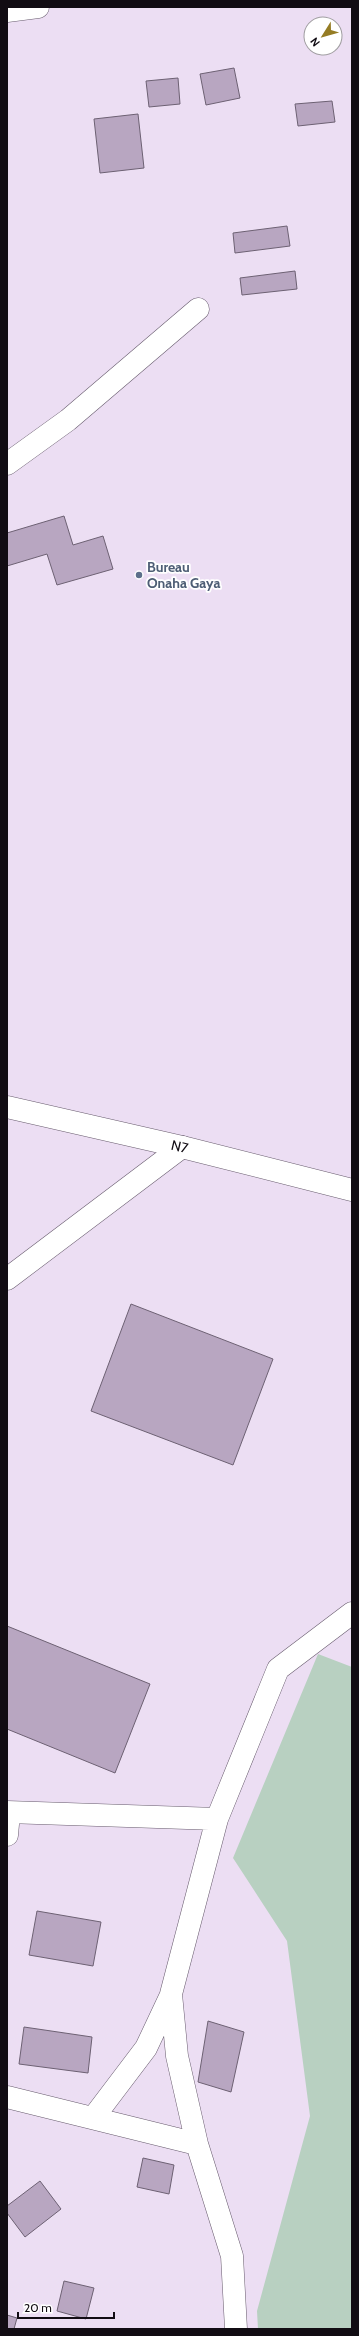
<svg xmlns="http://www.w3.org/2000/svg" width="359" height="2336" font-family="Cabin,sans-serif">
	<style>
		.green { fill: #b8d0c1 }
		.building { fill: #b8a6c1; stroke: #6d6173 }
		.lines { fill: none; stroke-linecap: round; stroke-linejoin: round }
		.minor-casing { stroke: #685c6e; stroke-width: 23 }
		.primary-casing { stroke: #685c6e; stroke-width: 23 }
		.minor { stroke: #fff; stroke-width: 22 }
		.primary { stroke: #fff; stroke-width: 22 }
		.service-dot { fill: #5c6f8a; stroke: #fff; stroke-width: 1.5 }
		.labels { text-anchor: middle; stroke-width: 3.5; stroke-linejoin: round; paint-order: stroke }
		.service-label { font-size: 14px; font-weight: bold; fill: #4e5e75; stroke: #fff; text-anchor: start }
		.street-label { font-size: 14px; fill: #110c13; stroke: #fff }
	</style>
	<rect width="100%" height="100%" fill="#ecdef3"/>
	<path class="green" d="M318 1654 352 1667V2329H258L257 2311 310 2116 287 1941 233 1858Z"/>
	<path class="building" d="M234 68 240 98 206 105 200 74Z
		M178 78 180 104 149 107 146 81Z
		M332 101 335 122 298 126 295 104Z
		M138 114 144 168 100 173 94 119Z
		M287 226 290 246 235 253 233 233Z
		M295 271 297 289 242 295 240 278Z
		M64 516 73 545 103 536 113 569 57 585 47 554 7 566V533Z
		M131 1304 273 1359 233 1465 91 1411Z
		M7 1626 150 1684 115 1773 7 1729Z
		M37 1911 101 1922 93 1966 29 1955Z
		M208 2021 244 2032 231 2092 198 2082Z
		M24 2027 92 2037 88 2073 19 2064Z
		M143 2158 174 2165 169 2194 137 2187Z
		M40 2181 61 2209 25 2237 7 2213V2206Z
		M64 2281 94 2288 86 2319 57 2311Z
		M7 2315 17 2318 14 2329H7Z"/>
	<g class="lines">
		<defs>
			<path id="minor" d="M7 11 38 7
				M7 464 68 420 198 309
				M7 1279 182 1147
				M7 1812 217 1819
				M7 1835 9 1813
				M7 2097 197 2144
				M93 2118 146 2048 171 1995
				M236 2329 232 2256 197 2144 177 2056 171 1994 217 1819 278 1669 352 1613"/>
			<g id="primary">
				<path id="s1" d="M7 1107 182 1147 352 1190"/>
			</g>
		</defs>
		<use href="#minor" class="minor-casing"/>
		<use href="#primary" class="primary-casing"/>
		<use href="#minor" class="minor"/>
		<use href="#primary" class="primary"/>
	</g>
	<circle class="service-dot" cx="139" cy="575" r="4"/>
	<g class="labels">
		<g class="service-label">
			<text x="147" y="572">Bureau<tspan x="147" dy="16">Onaha Gaya</tspan></text>
		</g>
		<g class="street-label">
			<text dy="5" stroke="none"><textPath href="#s1" startOffset="177">N7</textPath></text>
		</g>
	</g>
	<rect width="359" height="2336" fill="none" stroke="#110c13" stroke-width="16"/>
	<g transform="translate(323 36) rotate(233)"><circle r="19" fill="#ffffff" stroke="#a09ea1"/>
	<path d="M0-3L7 15L0 10L-7 15Z" fill="#957c24"/>
	<text y="-6" font-size="11" font-weight="bold" text-anchor="middle" fill="#110c13">N</text>
	</g>
	<path d="M18 2312v6h96v-6" fill="none" stroke="#110c13" stroke-width="2"/>
	<text x="24" y="2312" font-size="12" fill="#110c13" stroke="#ffffff" stroke-width="3" paint-order="stroke">20 m</text>
</svg>
